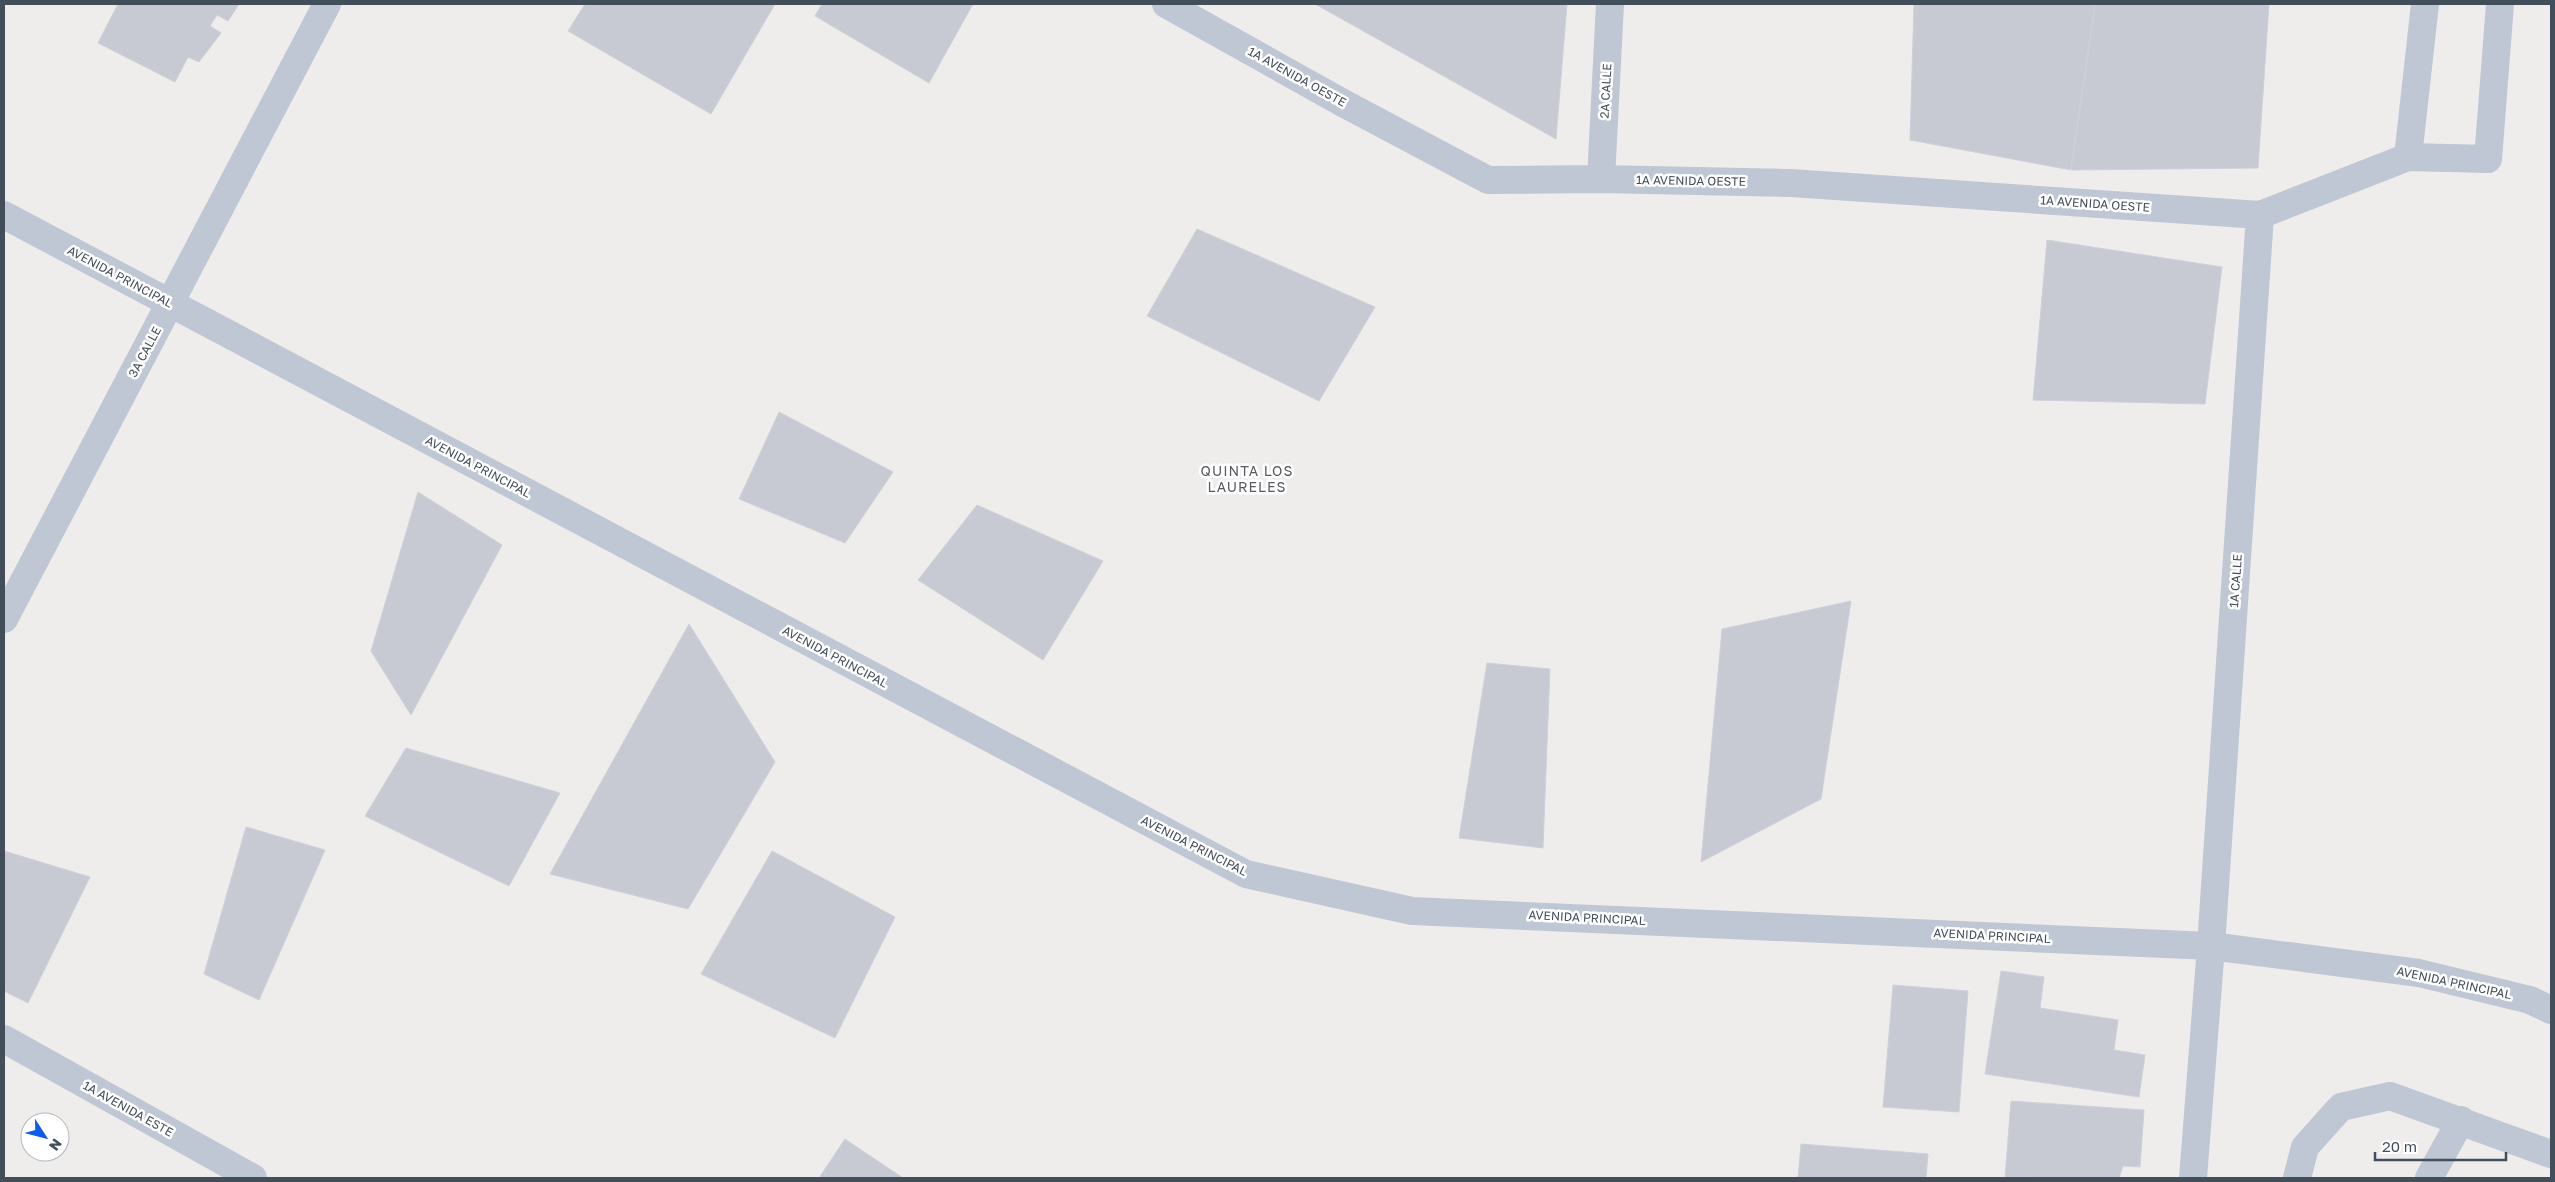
<svg xmlns="http://www.w3.org/2000/svg" width="2555" height="1182" font-family="'Golos Text',sans-serif">
	<style>
		.building { fill: #c7cad3; stroke: #cfd1d8 }
		.lines { fill: none; stroke-linecap: round; stroke-linejoin: round }
		.minor { stroke: #bec7d3; stroke-width: 28 }
		.labels { text-anchor: middle; stroke-width: 5; stroke-linejoin: round; paint-order: stroke }
		.street-label { font-size: 12px; fill: #434e5b; stroke: #fff }
		.neighbourhood-label { font-size: 14px; letter-spacing: 1px; fill: #585c62; stroke: #fff }
	</style>
	<rect width="100%" height="100%" fill="#efecec"/>
	<path class="building" d="M118 4H239L228 21 217 15 210 26 221 33 199 62 188 57 175 82 98 43Z
		M585 4H775L711 114 568 31Z
		M822 4H973L929 83 815 16Z
		M1315 4H1567L1556 139Z
		M1914 4H2095L2071 170 1910 140Z
		M2095 4H2269L2258 168 2071 170Z
		M1197 229 1375 307 1319 401 1147 316Z
		M2047 240 2222 267 2205 404 2033 400Z
		M779 412 893 472 845 543 739 499Z
		M418 492 502 545 411 715 371 651Z
		M977 505 1103 561 1043 660 918 580Z
		M1851 601 1821 799 1701 862 1722 629Z
		M689 624 775 762 688 909 550 874Z
		M1487 663 1550 669 1543 848 1459 838Z
		M406 748 560 793 509 886 365 816Z
		M246 827 325 850 259 1000 204 974Z
		M4 851 90 877 28 1003 4 991Z
		M772 851 895 917 835 1038 701 974Z
		M2001 971 2044 977 2040 1008 2118 1020 2114 1050 2145 1055 2139 1097 1985 1074Z
		M1893 985 1968 991 1959 1112 1883 1107Z
		M2011 1101 2144 1110 2140 1167 2123 1166 2119 1178 2005 1177Z
		M845 1139 903 1178H819Z
		M1801 1144 1928 1154 1926 1178H1798Z"/>
	<g class="lines">
		<path class="minor" d="M1166 4 1343 103 1488 180 1601 179 1791 183 2260 215 2408 157 2488 159 2500 4
			M2408 157 2425 4
			M1601 179 1610 4
			M4 215 1246 874 1412 911 2211 946 2419 973 2530 1000 2551 1010
			M4 619 327 4
			M4 1039 253 1178
			M2193 1178 2211 946 2260 215
			M2297 1178 2305 1147 2341 1107 2390 1096 2551 1154
			M2429 1178 2461 1120"/>
	</g>
	<g class="labels">
		<g class="street-label">
			<text transform="translate(1297 77) rotate(29)" y="4">1A AVENIDA OESTE</text>
			<text transform="translate(1606 91) rotate(-87)" y="4">2A CALLE</text>
			<text transform="translate(1691 181) rotate(1)" y="4">1A AVENIDA OESTE</text>
			<text transform="translate(2095 204) rotate(4)" y="4">1A AVENIDA OESTE</text>
			<text transform="translate(120 277) rotate(28)" y="4">AVENIDA PRINCIPAL</text>
			<text transform="translate(145 352) rotate(-62)" y="4">3A CALLE</text>
			<text transform="translate(478 467) rotate(28)" y="4">AVENIDA PRINCIPAL</text>
			<text transform="translate(2236 581) rotate(-86)" y="4">1A CALLE</text>
			<text transform="translate(835 657) rotate(28)" y="4">AVENIDA PRINCIPAL</text>
			<text transform="translate(1194 846) rotate(27)" y="4">AVENIDA PRINCIPAL</text>
			<text transform="translate(1587 918) rotate(3)" y="4">AVENIDA PRINCIPAL</text>
			<text transform="translate(1992 936) rotate(3)" y="4">AVENIDA PRINCIPAL</text>
			<text transform="translate(2454 983) rotate(12)" y="4">AVENIDA PRINCIPAL</text>
			<text transform="translate(128 1109) rotate(29)" y="4">1A AVENIDA ESTE</text>
		</g>
		<g class="neighbourhood-label">
			<text x="1247" y="476">QUINTA LOS<tspan x="1247" dy="16">LAURELES</tspan></text>
		</g>
	</g>
	<rect width="2555" height="1182" fill="none" stroke="#434e5b" stroke-width="10"/>
	<g transform="translate(45 1137) rotate(126)"><circle r="24" fill="#ffffff" stroke="#b4b8bd"/>
	<path d="M0-4L9 19L0 12L-9 19Z" fill="#0b5dea"/>
	<text y="-8" font-size="14" font-weight="bold" text-anchor="middle" fill="#434e5b">N</text>
	</g>
	<path d="M2375 1152v8h131v-8" fill="none" stroke="#434e5b" stroke-width="2.5"/>
	<text x="2382" y="1152" font-size="15" fill="#434e5b" stroke="#ffffff" stroke-width="4" paint-order="stroke">20 m</text>
</svg>
